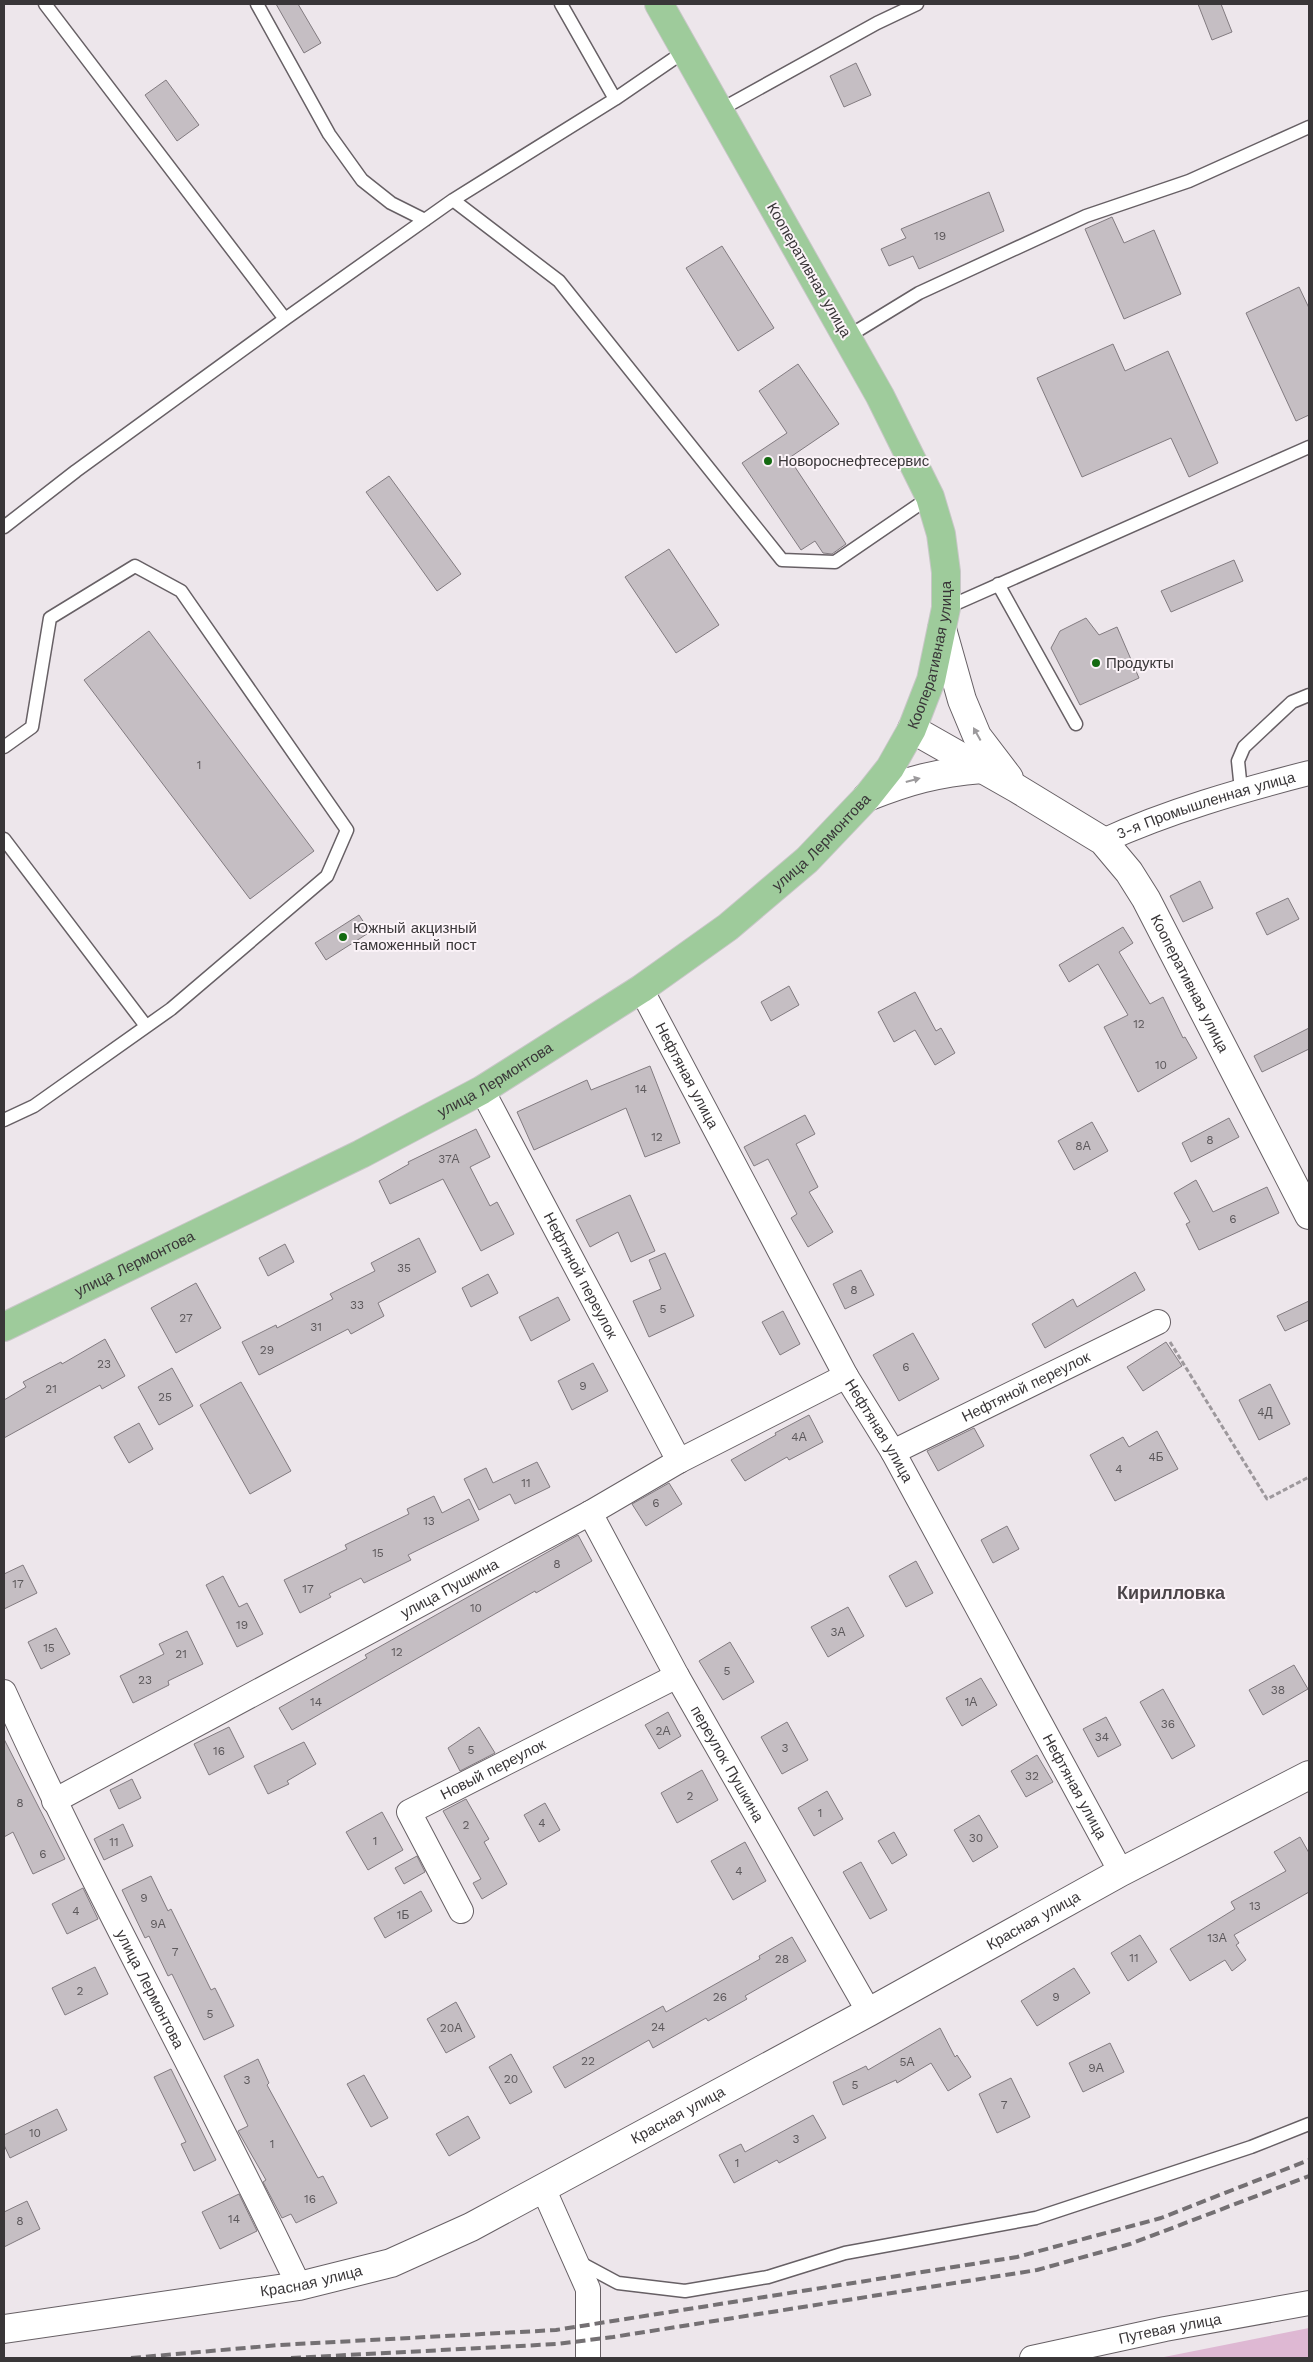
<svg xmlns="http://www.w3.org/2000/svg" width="1313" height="2362" font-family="'Work Sans',sans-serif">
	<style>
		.green { fill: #deb8d3 }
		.building { fill: #c5bec3; stroke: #827b80 }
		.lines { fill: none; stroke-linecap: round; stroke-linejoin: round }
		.lane-casing { stroke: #676065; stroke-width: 15 }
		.street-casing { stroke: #676065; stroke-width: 26 }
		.secondary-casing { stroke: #676065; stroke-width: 30 }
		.primary-casing { stroke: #c8c7c7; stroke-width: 30 }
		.path { stroke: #9d989c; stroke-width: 3; stroke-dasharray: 5 2.5; stroke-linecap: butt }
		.lane { stroke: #fff; stroke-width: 12 }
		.street { stroke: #fff; stroke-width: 24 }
		.secondary { stroke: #fff; stroke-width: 28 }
		.primary { stroke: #9ecb9b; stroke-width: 28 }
		.rail { stroke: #747073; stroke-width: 4; stroke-dasharray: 10 5; stroke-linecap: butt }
		.oneway { fill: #9c9a9c }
		.poi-dot { fill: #146a11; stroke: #fbf3f8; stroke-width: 2 }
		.labels { text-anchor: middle; stroke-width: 4; stroke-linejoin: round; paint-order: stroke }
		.number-label { font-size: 12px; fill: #5c585b }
		.street-label { font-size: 15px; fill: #393638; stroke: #fbf3f8 }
		.poi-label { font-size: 15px; fill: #393638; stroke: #fbf3f8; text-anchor: start }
		.quarter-label { font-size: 18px; font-weight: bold; fill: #4b4549; stroke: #fbf3f8 }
	</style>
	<rect width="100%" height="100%" fill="#ede6eb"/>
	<path class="green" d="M1309 2328V2358H1159Z"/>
	<path class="building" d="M276 4H298L321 43 304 53Z
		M1198 4H1221L1232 32 1212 40Z
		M856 63 871 95 844 107 830 76Z
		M166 80 199 125 177 141 145 95Z
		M989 192 1004 231 919 269 913 256 889 266 881 249 906 238 901 229Z
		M1112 217 1124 243 1154 230 1181 294 1124 319 1085 229Z
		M722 246 774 328 738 351 686 268Z
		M1299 287 1309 308V415L1296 421 1246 313Z
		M1113 344 1125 371 1168 351 1218 463 1189 477 1171 438 1082 477 1037 378Z
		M798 364 839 424 789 458 846 544 832 554 823 553 815 541 801 550 742 463 787 433 759 391Z
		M389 476 461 574 437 591 366 492Z
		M669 549 719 625 676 653 625 577Z
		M1234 560 1243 581 1171 612 1161 591Z
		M1086 618 1099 635 1117 627 1139 678 1080 705 1051 648 1060 631Z
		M149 631 314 851 250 899 84 680Z
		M1200 881 1213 908 1183 922 1170 896Z
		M1288 898 1299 919 1267 935 1256 913Z
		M359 915 370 932 326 960 315 943Z
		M1123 927 1133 943 1119 952 1150 1004 1163 997 1183 1038 1185 1037 1197 1058 1138 1092 1104 1027 1128 1015 1098 964 1069 982 1059 965Z
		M789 986 799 1005 771 1021 761 1002Z
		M915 992 936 1031 941 1028 955 1053 935 1065 915 1030 894 1042 878 1012Z
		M1309 1028V1049L1262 1072 1254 1056Z
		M650 1066 680 1143 645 1157 626 1108 534 1150 517 1112 587 1080 591 1090Z
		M805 1115 815 1134 796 1144 818 1187 809 1192 833 1232 808 1247 791 1218 797 1214 768 1159 754 1166 744 1147Z
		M1229 1118 1239 1137 1191 1162 1182 1143Z
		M1092 1122 1108 1151 1074 1170 1058 1141Z
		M476 1129 490 1157 470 1167 490 1206 497 1202 514 1234 481 1251 443 1179 390 1204 379 1181 409 1164 408 1162Z
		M1196 1180 1213 1212 1267 1187 1279 1213 1199 1250 1186 1224 1190 1222 1174 1193Z
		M630 1195 655 1251 631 1262 618 1232 590 1247 576 1220Z
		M419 1238 436 1272 378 1303 384 1316 351 1334 348 1329 259 1375 242 1342 276 1325 277 1328 333 1299 330 1294 375 1271 371 1263Z
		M285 1244 294 1262 268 1276 259 1258Z
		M665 1253 694 1316 649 1337 633 1301 661 1289 649 1260Z
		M861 1270 874 1295 845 1309 833 1284Z
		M1135 1272 1145 1290 1045 1348 1032 1324 1073 1299 1077 1307Z
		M488 1274 498 1293 471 1307 462 1288Z
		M196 1283 221 1328 176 1353 151 1308Z
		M558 1297 570 1320 531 1341 519 1317Z
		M1309 1301V1320L1285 1331 1277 1316Z
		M783 1311 800 1344 780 1355 762 1322Z
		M913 1333 939 1379 899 1401 873 1355Z
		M105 1339 125 1376 102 1389 100 1385 4 1438V1400L26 1387 23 1382 61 1362 62 1364Z
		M1166 1342 1182 1366 1143 1391 1127 1367Z
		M593 1363 608 1391 572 1410 558 1381Z
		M172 1368 193 1406 159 1425 138 1387Z
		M241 1382 291 1471 250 1494 200 1405Z
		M1270 1384 1290 1424 1259 1440 1239 1400Z
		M809 1415 823 1442 789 1460 787 1457 745 1481 731 1460 776 1435 775 1433Z
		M139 1423 153 1449 129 1463 114 1437Z
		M974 1428 984 1446 938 1471 927 1451Z
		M1157 1431 1178 1469 1115 1501 1090 1455 1123 1437 1129 1447Z
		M537 1462 550 1487 515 1504 510 1494 479 1510 464 1479 486 1468 493 1483Z
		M669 1483 682 1504 646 1526 632 1504Z
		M434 1496 442 1513 469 1499 479 1520 408 1555 411 1560 364 1583 361 1578 329 1594 331 1597 300 1613 284 1580 347 1549 345 1545 409 1514 407 1509Z
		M1007 1526 1019 1549 993 1563 981 1540Z
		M578 1535 592 1561 536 1593 535 1591 292 1730 279 1708 367 1658 365 1655Z
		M916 1561 933 1593 906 1607 889 1576Z
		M23 1565 37 1593 4 1609V1574Z
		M223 1576 239 1607 247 1603 263 1634 237 1647 206 1585Z
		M848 1607 864 1636 828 1657 811 1627Z
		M56 1628 70 1654 41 1669 28 1642Z
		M187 1631 203 1664 168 1681 169 1685 133 1703 120 1676 164 1654 159 1644Z
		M730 1642 754 1682 723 1700 699 1661Z
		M1294 1665 1308 1689 1263 1715 1249 1690Z
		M981 1678 997 1705 962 1726 946 1698Z
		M1163 1689 1195 1746 1172 1759 1140 1702Z
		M668 1712 681 1736 659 1749 645 1725Z
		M1106 1717 1121 1745 1098 1757 1083 1729Z
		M787 1722 808 1760 782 1774 761 1737Z
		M229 1727 244 1757 209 1775 194 1744Z
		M479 1727 495 1753 460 1771 448 1748Z
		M4 1739 65 1859 33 1874 13 1832 4 1837Z
		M304 1742 316 1764 287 1781 289 1784 268 1794 254 1766Z
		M1037 1755 1053 1782 1026 1797 1011 1771Z
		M702 1770 718 1800 677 1823 661 1793Z
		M132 1779 141 1798 119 1809 110 1790Z
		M827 1791 843 1819 814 1836 798 1808Z
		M466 1799 489 1839 484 1842 507 1884 482 1899 473 1883 481 1879 443 1811Z
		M545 1803 560 1830 539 1842 524 1815Z
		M382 1812 403 1850 368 1870 346 1832Z
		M979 1815 998 1847 973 1862 954 1830Z
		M123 1824 133 1846 104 1860 94 1839Z
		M894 1832 907 1855 892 1864 878 1841Z
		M1300 1837 1309 1853V1892L1234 1935 1239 1943 1236 1945 1246 1960 1232 1971 1225 1960 1190 1981 1170 1949 1235 1909 1231 1902 1286 1871 1274 1852Z
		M745 1842 766 1881 733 1900 711 1861Z
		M417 1856 425 1872 404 1884 395 1868Z
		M861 1862 887 1910 870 1919 843 1872Z
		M151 1876 168 1911 171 1909 211 1990 215 1988 234 2026 204 2040 172 1974 168 1976 149 1936 145 1938 122 1890Z
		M83 1888 98 1919 67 1934 52 1904Z
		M421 1891 432 1911 385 1938 374 1918Z
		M1140 1935 1157 1962 1128 1981 1111 1953Z
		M792 1937 806 1961 745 1996 747 1999 708 2021 706 2018 653 2048 649 2040 565 2088 553 2067 663 2006 666 2012 760 1959 759 1956Z
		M95 1967 108 1994 65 2015 52 1988Z
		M1074 1968 1090 1993 1037 2026 1021 2001Z
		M456 2002 475 2037 446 2053 427 2019Z
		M940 2028 955 2057 957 2055 971 2077 948 2091 931 2063 897 2083 896 2080 843 2105 833 2082 866 2066 868 2070Z
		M1110 2043 1124 2072 1083 2092 1069 2063Z
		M511 2054 532 2092 510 2104 489 2067Z
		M258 2059 269 2083 267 2085 318 2178 323 2176 337 2203 296 2223 291 2214 282 2218 263 2182 266 2180 238 2131 248 2126 224 2076Z
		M171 2069 216 2160 194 2171 181 2144 186 2142 154 2077Z
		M364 2075 388 2118 371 2127 347 2084Z
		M1011 2078 1030 2117 997 2133 979 2094Z
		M57 2109 67 2130 10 2158 4 2145V2135Z
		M813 2115 826 2138 779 2163 777 2160 734 2183 719 2155 741 2144 745 2152Z
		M468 2116 480 2138 449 2156 436 2134Z
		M239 2194 257 2231 220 2249 202 2212Z
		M27 2201 40 2229 4 2247V2212Z"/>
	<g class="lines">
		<defs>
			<path id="lane" d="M45 4 285 319
				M257 4 329 134 362 180 391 203 425 220
				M561 4 615 99
				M718 111 877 23 917 4
				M453 200 559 281 782 560 835 562 930 497
				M847 337 919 293 1086 216 1189 181 1309 127
				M4 527 76 471 285 319 453 200 615 99 685 51
				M998 584 1076 724
				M946 608 1309 447
				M4 747 32 727 50 618 135 566 181 591 347 830 327 876 171 1009 34 1106 4 1120
				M1241 790 1238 761 1244 747 1292 702 1309 695
				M4 839 146 1026
				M577 2261 618 2283 685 2291 768 2277 845 2253 1036 2218 1251 2147 1309 2124"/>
			<g id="street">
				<path id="s1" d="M1103 841C1169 811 1239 791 1309 773"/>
				<path id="s2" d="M641 989 846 1376 893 1452 1121 1872"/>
				<path id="s3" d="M482 1090 679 1461"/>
				<path id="s4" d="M893 1452 1158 1322"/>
				<path id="s5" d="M590 1513 677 1676 869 2012"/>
				<path id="s6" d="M4 1692C95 1893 204 2086 299 2286"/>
				<path id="s7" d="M54 1801 590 1513 679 1461 846 1376"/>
				<path id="s8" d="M461 1911 409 1812 677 1676"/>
				<path d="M543 2188 588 2289V2358"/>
				<path id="s9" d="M1032 2358 1165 2329 1309 2303"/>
			</g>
			<g id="secondary">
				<path d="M942 629 962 700 977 736 1009 778"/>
				<path id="s10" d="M912 729 1016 788 1103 841 1129 872 1146 899 1309 1215"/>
				<path d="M867 797C910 780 936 773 982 769"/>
				<path id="s11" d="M4 2329 299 2286 391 2263 471 2227 869 2012 1121 1872 1309 1775"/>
			</g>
			<g id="primary">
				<path id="s12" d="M4 1327 361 1154 482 1090 641 989 728 927 807 860 867 797 890 768 912 729 931 680 946 608V572L941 534 930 497 880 396 659 4"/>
			</g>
		</defs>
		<use href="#lane" class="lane-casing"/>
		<use href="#street" class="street-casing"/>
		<use href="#secondary" class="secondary-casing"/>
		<use href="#primary" class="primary-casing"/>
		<path class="path" d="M1170 1342 1267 1499 1309 1477"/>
		<use href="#lane" class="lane"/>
		<use href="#street" class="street"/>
		<use href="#secondary" class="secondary"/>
		<use href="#primary" class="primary"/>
		<path class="rail" d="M131 2358 279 2345 556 2330 1017 2257 1161 2218 1309 2160
			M291 2358 557 2344 613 2337 1037 2270 1130 2244 1309 2176"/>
	</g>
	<defs><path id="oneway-solid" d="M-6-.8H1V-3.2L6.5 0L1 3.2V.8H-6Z" transform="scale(1.25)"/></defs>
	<g class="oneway">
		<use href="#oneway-solid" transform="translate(977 734) rotate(-119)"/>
		<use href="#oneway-solid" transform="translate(913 780) rotate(-15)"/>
	</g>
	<g class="poi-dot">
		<circle cx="768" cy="461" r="5"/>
		<circle cx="1096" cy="663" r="5"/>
		<circle cx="343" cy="937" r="5"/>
	</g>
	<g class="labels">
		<g class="number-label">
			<text x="940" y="240">19</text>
			<text x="199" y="769">1</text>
			<text x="1139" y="1028">12</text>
			<text x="1161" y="1069">10</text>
			<text x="641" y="1093">14</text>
			<text x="657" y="1141">12</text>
			<text x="1210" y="1144">8</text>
			<text x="1083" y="1150">8А</text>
			<text x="449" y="1163">37А</text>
			<text x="1233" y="1223">6</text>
			<text x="404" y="1272">35</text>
			<text x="854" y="1294">8</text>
			<text x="357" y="1309">33</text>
			<text x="663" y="1313">5</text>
			<text x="186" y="1322">27</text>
			<text x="316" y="1331">31</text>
			<text x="267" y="1354">29</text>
			<text x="104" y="1368">23</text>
			<text x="906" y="1371">6</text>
			<text x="583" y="1390">9</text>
			<text x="51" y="1393">21</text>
			<text x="165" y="1401">25</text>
			<text x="1265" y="1416">4Д</text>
			<text x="799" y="1441">4А</text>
			<text x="1156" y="1461">4Б</text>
			<text x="1119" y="1473">4</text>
			<text x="526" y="1487">11</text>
			<text x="656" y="1507">6</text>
			<text x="429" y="1525">13</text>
			<text x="378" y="1557">15</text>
			<text x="557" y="1568">8</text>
			<text x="18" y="1588">17</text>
			<text x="308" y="1593">17</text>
			<text x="476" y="1612">10</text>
			<text x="242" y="1629">19</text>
			<text x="838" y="1636">3А</text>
			<text x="49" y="1652">15</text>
			<text x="397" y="1656">12</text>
			<text x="181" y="1658">21</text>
			<text x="727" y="1675">5</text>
			<text x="145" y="1684">23</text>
			<text x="1278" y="1694">38</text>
			<text x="316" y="1706">14</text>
			<text x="971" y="1706">1А</text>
			<text x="1168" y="1728">36</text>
			<text x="663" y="1735">2А</text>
			<text x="1102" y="1741">34</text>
			<text x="785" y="1752">3</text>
			<text x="471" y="1754">5</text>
			<text x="219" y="1755">16</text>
			<text x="1032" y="1780">32</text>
			<text x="690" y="1800">2</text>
			<text x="20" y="1807">8</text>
			<text x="820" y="1817">1</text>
			<text x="542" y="1827">4</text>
			<text x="466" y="1829">2</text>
			<text x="976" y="1842">30</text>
			<text x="375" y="1845">1</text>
			<text x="114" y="1846">11</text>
			<text x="43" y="1858">6</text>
			<text x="739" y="1875">4</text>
			<text x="144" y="1902">9</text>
			<text x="1255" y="1910">13</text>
			<text x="76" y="1915">4</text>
			<text x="403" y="1919">1Б</text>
			<text x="158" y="1928">9А</text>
			<text x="1217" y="1942">13А</text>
			<text x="175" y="1956">7</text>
			<text x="1134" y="1962">11</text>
			<text x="782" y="1963">28</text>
			<text x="80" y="1995">2</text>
			<text x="720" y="2001">26</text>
			<text x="1056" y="2001">9</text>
			<text x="210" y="2018">5</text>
			<text x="658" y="2031">24</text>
			<text x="451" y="2032">20А</text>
			<text x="588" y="2065">22</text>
			<text x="907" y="2066">5А</text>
			<text x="1096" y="2072">9А</text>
			<text x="511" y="2083">20</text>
			<text x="247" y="2084">3</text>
			<text x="855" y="2089">5</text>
			<text x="1004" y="2109">7</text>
			<text x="35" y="2137">10</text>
			<text x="796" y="2143">3</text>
			<text x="272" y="2148">1</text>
			<text x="737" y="2167">1</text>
			<text x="310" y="2203">16</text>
			<text x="234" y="2223">14</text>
			<text x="20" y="2225">8</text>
		</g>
		<g class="street-label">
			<text transform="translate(809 270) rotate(60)" y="5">Кооперативная улица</text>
			<text dy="5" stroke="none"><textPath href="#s12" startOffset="1178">Кооперативная улица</textPath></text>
			<text dy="5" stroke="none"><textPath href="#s1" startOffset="109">3-я Промышленная улица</textPath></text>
			<text dy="5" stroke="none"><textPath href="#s12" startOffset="955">улица Лермонтова</textPath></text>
			<text dy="5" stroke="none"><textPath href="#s10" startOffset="389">Кооперативная улица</textPath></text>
			<text dy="5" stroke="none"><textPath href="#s2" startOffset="98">Нефтяная улица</textPath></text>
			<text dy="5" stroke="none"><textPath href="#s12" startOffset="550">улица Лермонтова</textPath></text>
			<text dy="5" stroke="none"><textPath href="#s12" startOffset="145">улица Лермонтова</textPath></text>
			<text dy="5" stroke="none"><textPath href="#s3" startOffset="210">Нефтяной переулок</textPath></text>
			<text dy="5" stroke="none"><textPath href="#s4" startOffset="148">Нефтяной переулок</textPath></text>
			<text dy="5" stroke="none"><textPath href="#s2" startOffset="502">Нефтяная улица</textPath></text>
			<text dy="5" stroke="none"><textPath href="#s7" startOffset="449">улица Пушкина</textPath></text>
			<text dy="5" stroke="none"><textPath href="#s5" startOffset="286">переулок Пушкина</textPath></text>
			<text dy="5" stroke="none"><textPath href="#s8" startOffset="206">Новый переулок</textPath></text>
			<text dy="5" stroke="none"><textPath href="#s2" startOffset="908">Нефтяная улица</textPath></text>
			<text dy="5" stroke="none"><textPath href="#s11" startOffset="1121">Красная улица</textPath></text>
			<text dy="5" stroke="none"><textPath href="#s6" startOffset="331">улица Лермонтова</textPath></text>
			<text dy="5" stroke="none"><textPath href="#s11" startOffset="716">Красная улица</textPath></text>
			<text dy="5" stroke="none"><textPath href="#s11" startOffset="311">Красная улица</textPath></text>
			<text dy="5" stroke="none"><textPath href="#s9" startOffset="141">Путевая улица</textPath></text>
		</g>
		<g class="poi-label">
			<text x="778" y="466">Новороснефтесервис</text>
			<text x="1106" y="668">Продукты</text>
			<text x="353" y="933">Южный акцизный<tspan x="353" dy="17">таможенный пост</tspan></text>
		</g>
		<g class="quarter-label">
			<text x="1171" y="1599">Кирилловка</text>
		</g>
	</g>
	<rect width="1313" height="2362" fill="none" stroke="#393638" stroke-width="10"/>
</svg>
